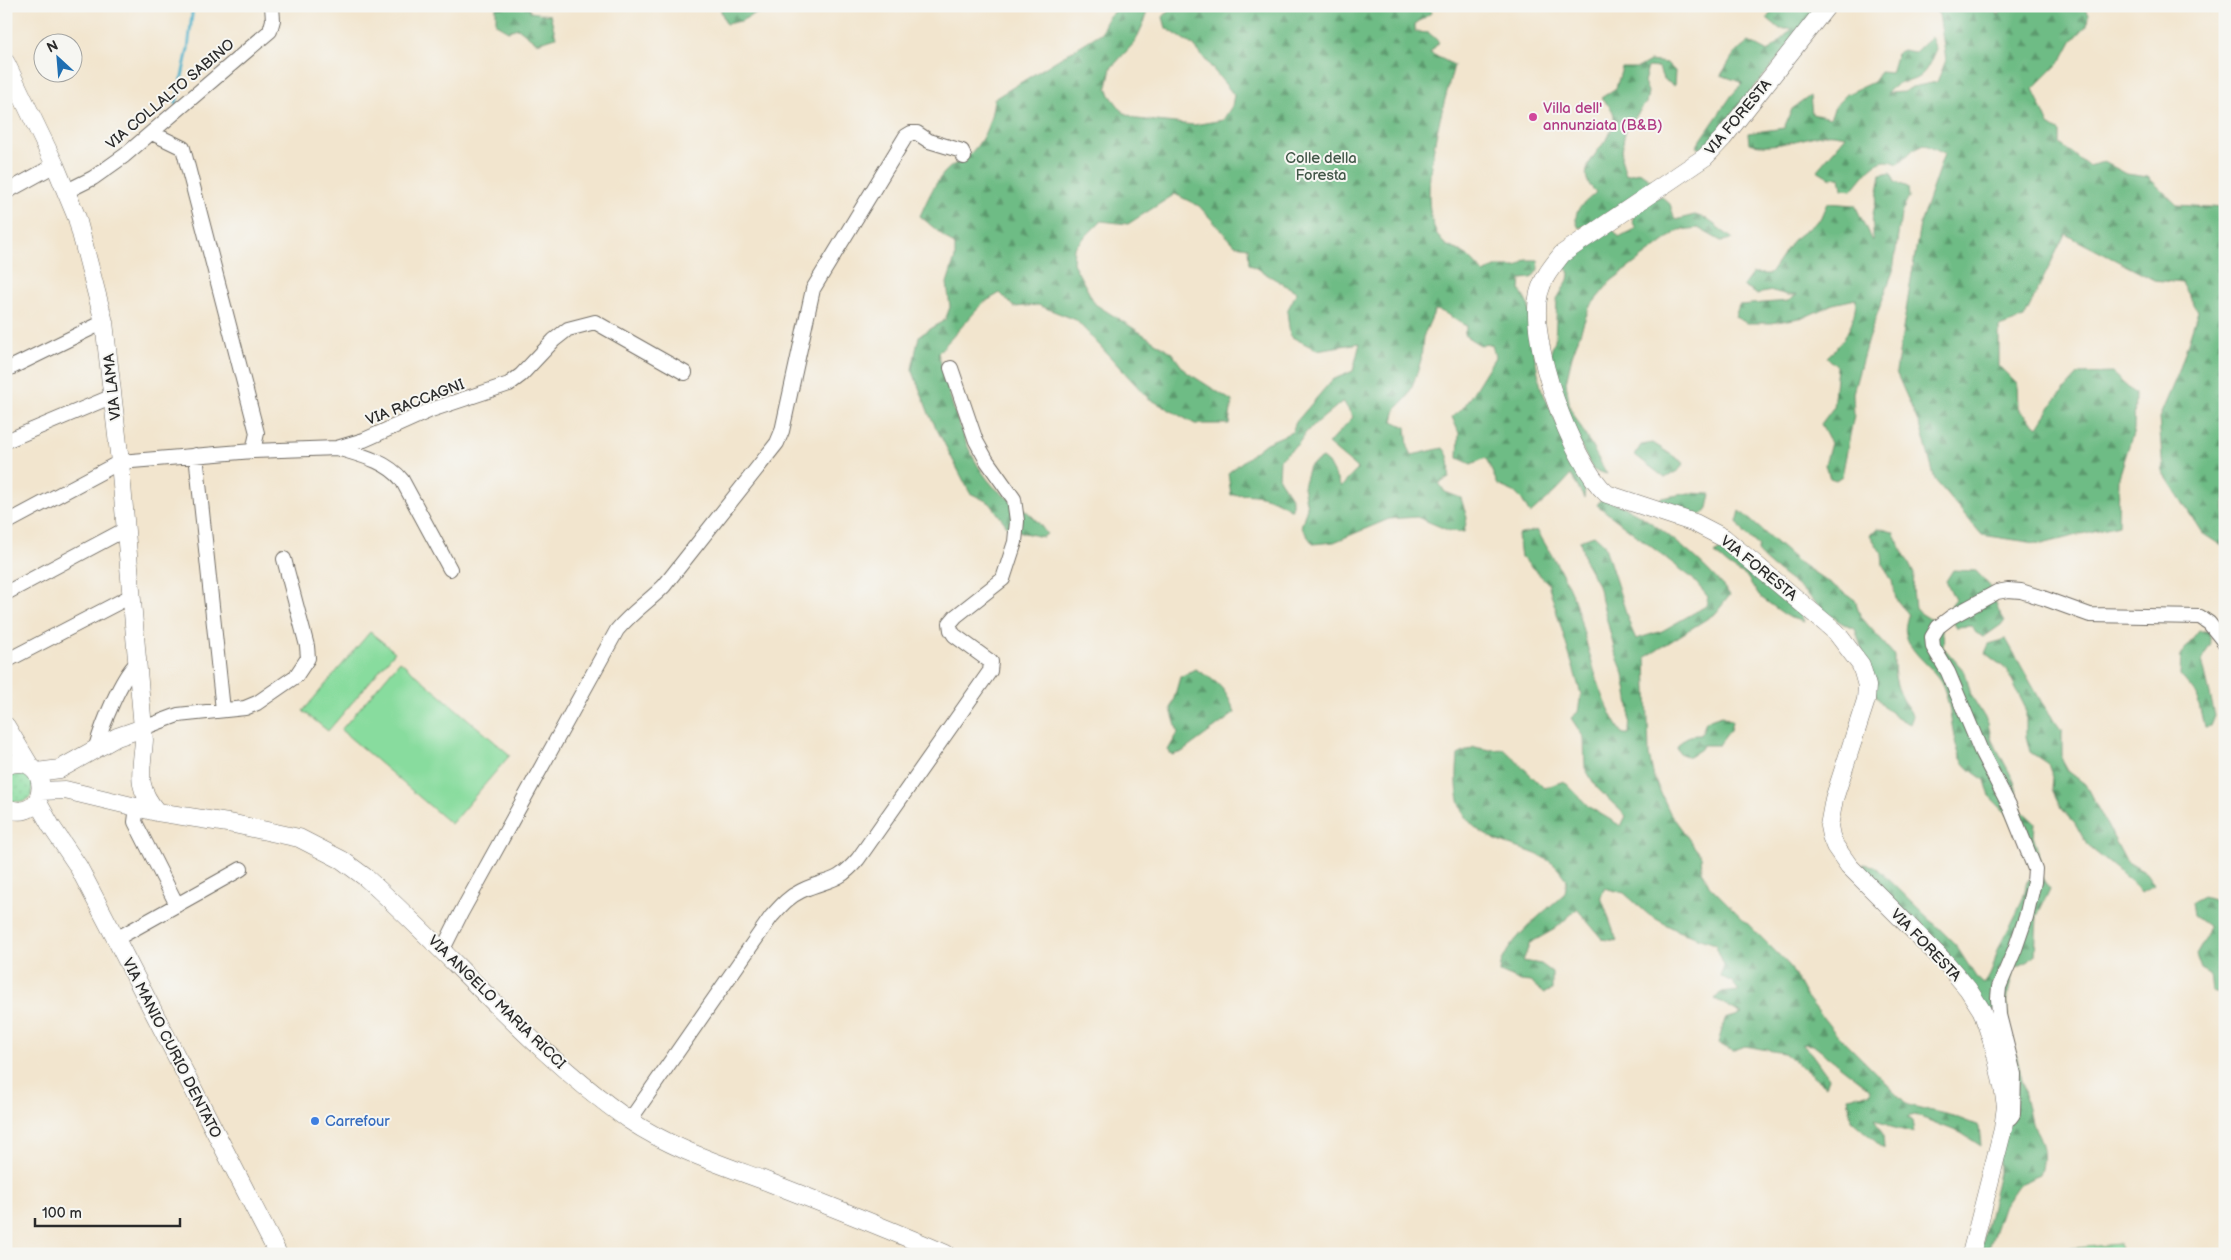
<svg xmlns="http://www.w3.org/2000/svg" width="2231" height="1260" font-family="'Balsamiq Sans',sans-serif">
	<style>
		.grass { fill: url(#grass-dots); stroke: #5a8464 }
		.forest { fill: url(#forest-firs); stroke: #4c7458 }
		.pitch { fill: #88dc9e; stroke: #5a8464 }
		.lines { fill: none; stroke-linecap: round; stroke-linejoin: round }
		.stream { stroke: #4bb1ca; stroke-width: 3 }
		.minor-casing { stroke: #716c64; stroke-width: 16 }
		.major-casing { stroke: #716c64; stroke-width: 19 }
		.minor { stroke: #fff; stroke-width: 14 }
		.major { stroke: #fff; stroke-width: 18 }
		.hotel-dot { fill: #d1479c; stroke: #f6f6f2; stroke-width: 2 }
		.shop-dot { fill: #3f7fe0; stroke: #f6f6f2; stroke-width: 2 }
		.labels { text-anchor: middle; stroke-width: 4; stroke-linejoin: round; paint-order: stroke }
		.street-label { font-size: 15px; fill: #2b2b2b; stroke: #f6f6f2 }
		.hotel-label { font-size: 15px; fill: #b23c85; stroke: #f6f6f2; text-anchor: start }
		.park-label { font-size: 15px; fill: #425748; stroke: #f6f6f2 }
		.shop-label { font-size: 15px; fill: #366cbe; stroke: #f6f6f2; text-anchor: start }
	</style>
	<defs>
		<pattern id="grass-dots" width="8" height="8" patternUnits="userSpaceOnUse" patternTransform="scale(1.25)"><rect width="8" height="8" fill="#88dc9e"/><path d="M2 2h.1M6 6h.1" fill="none" stroke="#76bd88" stroke-width="1.8" stroke-linecap="round"/></pattern>
		<pattern id="forest-firs" width="22" height="20" patternUnits="userSpaceOnUse" patternTransform="scale(1.25)"><rect width="22" height="20" fill="#6ebc85"/><path d="M5 1l3.5 6h-7zM16 11l3.5 6h-7z" fill="#5b996d"/></pattern>
	</defs>
	<rect width="100%" height="100%" fill="#f6f6f2"/>
	<filter id="ink" filterUnits="userSpaceOnUse"><feTurbulence type="fractalNoise" baseFrequency=".02" numOctaves="2"/><feDisplacementMap in="SourceGraphic" scale="10" xChannelSelector="R" yChannelSelector="G"/><feConvolveMatrix kernelMatrix="1 2 1 2 8 2 1 2 1" color-interpolation-filters="sRGB"/></filter>
	<filter id="wash" filterUnits="userSpaceOnUse"><feTurbulence type="fractalNoise" baseFrequency=".0096" numOctaves="4" result="noise"/><feDisplacementMap in="SourceGraphic" scale="20" xChannelSelector="R" yChannelSelector="G"/><feGaussianBlur stdDeviation="1.12" result="paint"/><feColorMatrix in="noise" values="0 0 0 0 0 0 0 0 0 0 0 0 0 0 0 0 0 1.4 0 .05"/><feComposite in="paint" operator="in"/></filter>
	<g filter="url(#wash)">
		<rect width="100%" height="100%" fill="#f2e5ce"/>
		<path class="grass" d="M19 771 28 774 33 782 31 796 23 802 9 801 6 798V776Z"/>
		<path class="forest" d="M496 6H529L530 12 550 15 556 37 537 43 518 28 508 31 496 24Z
			M721 6H803L783 13 768 11 754 14 741 21 726 24 721 11Z
			M1120 6H1143L1146 11V18L1135 42 1111 68 1107 87 1110 95 1123 112 1137 119 1194 125 1223 120 1232 106 1234 95 1194 46 1166 28 1163 17 1173 6H1431V13L1415 24V32L1429 33 1439 42 1430 53 1454 65C1444 106 1411 206 1442 241 1447 248 1458 249 1465 254 1472 259 1478 267 1484 273L1495 267H1518L1526 260H1538L1539 268 1532 278 1521 279 1520 290 1529 307 1531 337 1541 388 1573 459 1585 489 1584 498 1571 475 1555 492 1530 514 1522 500 1514 492 1498 485 1486 458 1471 464 1458 458 1459 433 1452 417 1464 407 1495 357 1492 344 1480 345 1464 335 1467 326C1455 322 1447 311 1435 310L1423 337 1421 360 1416 376 1407 398 1396 409 1393 421 1406 427 1408 447 1412 455 1443 448C1451 457 1450 467 1449 478L1439 483 1445 492 1461 498 1467 518 1464 532 1450 531 1417 517 1389 519 1334 542 1313 544 1301 527 1307 507 1303 486 1309 466 1322 458 1328 463 1341 487 1358 469 1328 444 1353 417 1343 401 1307 431 1298 444 1280 459 1279 479 1292 499V510C1270 496 1257 493 1231 495L1228 473 1266 443 1292 432 1296 422 1332 380 1353 371 1360 343 1317 350 1290 336 1287 311 1297 292 1249 264 1248 247 1235 245 1199 206 1175 194 1128 224 1101 221 1074 248 1073 263 1095 304 1171 352 1185 371 1232 401 1229 424H1195L1148 398 1076 320 1038 305 1014 307 1000 293 983 303 938 353C951 398 961 450 993 486 1005 498 1020 505 1032 516 1038 521 1042 528 1047 534L1043 537 1024 533 1007 526 990 503 970 493 929 414 912 369 919 336 945 320 950 307 947 283 955 258V246L920 216C927 201 933 185 945 172 952 164 964 160 972 152 986 137 992 118 994 99L1101 33 1108 17Z
			M1776 6H1815V10L1791 43 1702 150 1696 147 1732 95 1743 83 1721 75 1734 54 1749 42 1768 52 1792 29H1780L1767 18Z
			M1930 6H1995L1998 16 2003 6H2084L2088 15 2087 25 2072 41 2062 60 2033 89 2049 125 2060 132V144L2088 166 2104 162 2127 174 2148 177 2177 205 2225 208V548L2202 533 2163 472 2159 418 2179 371 2198 311 2182 283 2154 280 2065 234 2024 318 1999 327V366L2017 384 2018 409 2038 427 2055 400 2079 374 2112 373 2135 394 2134 430 2119 477 2118 525 2042 544 1982 535 1935 480 1922 431 1896 372 1920 224 1944 154 1924 144 1914 149 1898 164C1876 153 1866 175 1852 190L1842 189 1840 177 1830 178 1817 170 1846 136C1840 135 1832 133 1826 134 1801 138 1774 150 1749 143L1748 133 1784 128 1792 109 1810 96 1812 114 1830 118 1836 105 1847 94 1873 82 1880 72 1891 73 1897 53 1903 50 1915 52 1931 37 1936 49C1931 59 1927 74 1915 79 1901 85 1899 80 1887 93L1904 92 1912 87 1937 82 1946 60 1939 14Z
			M1650 61 1667 63 1675 71 1674 86 1663 79 1659 68 1648 67 1644 82 1648 92 1646 103 1625 130 1621 158 1626 175 1639 172 1654 182 1595 221 1579 228C1569 211 1586 203 1596 192 1566 166 1616 145 1614 117 1614 109 1606 103 1601 98L1616 88 1622 68H1638Z
			M1891 172 1895 182 1908 187 1909 197 1901 214 1893 271 1868 339 1853 393 1854 415 1842 476 1836 480 1830 478 1825 465 1831 443 1821 424 1833 408 1837 367 1827 357C1845 341 1855 323 1856 299L1833 304 1805 317 1771 323H1747L1735 317 1739 305 1788 301 1797 295H1787L1773 291 1756 294 1743 286 1752 274H1770L1793 240 1820 219 1827 203 1855 205 1872 241C1875 232 1871 223 1873 214 1876 201 1879 188 1881 174Z
			M1661 196 1670 204 1675 220 1695 215 1707 219 1733 239 1721 241 1698 228 1679 230 1611 281 1589 308 1572 356 1566 382 1570 408 1607 474 1593 470 1563 411 1550 354 1555 341 1557 299 1568 280 1569 274 1564 261 1611 227 1619 237 1636 228 1632 221 1637 208Z
			M1653 443 1684 463 1679 470 1665 478 1635 455 1641 445Z
			M1689 493 1711 494 1708 508 1703 514 1694 515 1657 502 1661 498Z
			M1602 498C1613 503 1625 506 1634 512 1663 528 1711 569 1730 595L1716 613 1646 657 1649 755 1654 778 1670 813 1701 856 1702 870 1709 885 1789 965 1806 996 1832 1029 1908 1105 1953 1116 1979 1126 1981 1146 1961 1133 1915 1115 1907 1117 1912 1120 1914 1133 1891 1127 1874 1118 1883 1135 1884 1149 1851 1120 1848 1097 1870 1093V1089L1813 1045 1802 1044 1811 1053 1829 1078 1826 1086 1784 1053 1745 1046 1732 1051 1718 1043 1725 1019 1742 1014 1715 999 1720 993 1739 991 1732 982 1720 976 1724 965 1715 944 1678 931 1649 915 1624 893 1604 888 1601 897 1617 941 1602 939 1577 909 1555 929 1530 943 1523 961 1541 964 1552 972V990L1544 993 1530 982 1521 981 1500 972C1500 945 1546 911 1565 893L1567 880C1562 875 1558 867 1552 863 1538 853 1524 850 1509 845 1459 828 1454 804 1458 755L1474 747 1490 750 1504 749 1544 788 1564 781 1589 807 1621 826 1626 816 1596 787 1585 768 1584 738 1571 718 1578 712 1581 694 1548 583 1521 557 1518 535 1537 530C1551 555 1567 578 1576 605 1589 649 1597 696 1623 734H1629L1630 712 1624 674 1615 652 1598 585 1585 562 1580 540 1594 535 1604 544 1631 628 1636 639 1662 631 1706 606 1708 597 1692 578 1597 505Z
			M1740 511 1797 561 1855 600 1861 617 1894 655C1893 683 1899 694 1913 716L1910 724C1863 703 1871 669 1855 629 1831 621 1815 600 1796 585 1782 574 1769 566 1757 552L1759 546 1745 534 1737 522Z
			M1878 528 1893 532 1914 574 1913 589 1915 609C1931 622 1947 622 1943 647L1965 672 1971 695 1988 723 1991 738 2014 781 2022 811 2035 823 2034 839 2041 860 2038 863 2004 811 1990 797 1985 780C1975 774 1963 766 1959 754 1951 734 1952 708 1943 686 1935 667 1910 655 1906 634 1904 628 1907 620 1908 615L1896 599 1892 581 1883 565 1882 554 1870 535Z
			M1722 548 1746 561 1800 611 1804 622 1788 617 1759 596 1747 577 1729 566 1715 554Z
			M1953 570 1976 571 1989 585 1999 612 2005 622 1984 637 1976 633 1971 626 1956 627 1946 613 1955 600 1946 581Z
			M2199 631H2209L2211 643 2202 660 2215 716 2211 726 2204 727 2197 695 2180 675 2181 654Z
			M2006 639 2042 703 2062 731V760L2068 771 2085 784 2126 861 2146 873 2154 885 2141 893 2132 882 2087 845 2075 823 2061 808 2052 789 2053 778 2048 764 2030 752 2026 736V709L2006 669 1985 653 1989 644Z
			M1195 669C1218 682 1225 687 1235 713L1182 752 1172 755 1168 750 1178 733 1171 709 1180 677Z
			M1722 716 1732 721 1730 730 1719 745H1703L1701 749 1689 757 1679 753 1677 748C1683 737 1689 735 1701 735L1706 721Z
			M1863 864 1875 866 1955 944 1976 977 1984 984C1994 973 1994 958 2000 945 2011 923 2024 904 2027 880L2042 876 2050 889 2037 916 2035 955 2029 961 2014 968 2008 994 2007 1010 2031 1123C2043 1138 2047 1157 2040 1175L2019 1184 2003 1207 1987 1254H1980L1999 1172 1997 1029 1866 874Z
			M2203 897 2217 901 2225 933V979L2220 993 2212 991 2210 974 2201 969 2196 955 2206 938 2208 926 2194 916 2192 903Z"/>
		<path class="pitch" d="M370 632 395 652 328 731 303 711Z
			M400 661 510 755 451 824 341 730Z
			M2119 1244 2120 1254H2020V1253Z"/>
		<g class="lines">
			<path class="stream" d="M176 104 188 49 193 6"/>
		</g>
	</g>
	<g filter="url(#ink)">
		<g class="lines">
			<defs>
				<path id="minor" d="M152 133 183 148 257 433 253 451
					M67 191 93 178 124 156 270 31 273 20 272 6
					M6 192 55 165
					M6 370 104 322
					M6 441 113 396
					M337 448C360 455 387 461 402 480L450 569
					M196 455 223 710
					M6 523 120 462 253 451 337 448 364 440 431 410 509 384 521 375 554 340 568 329 595 322 685 373
					M6 593 126 529
					M6 661 131 596
					M143 728 178 715 245 708 257 703 296 676 308 658 307 646 284 559
					M96 747C102 726 121 677 137 663
					M137 807 135 822 177 905
					M116 939 241 869
					M442 951 461 913 617 630C632 612 648 602 664 586L777 443 782 431 813 289 906 136 911 133H917L929 141 962 151 964 157
					M2010 1118 2013 1114 2014 1074 1999 1015 1998 998 1999 987 2015 949 2026 917 2034 882 2035 869 2010 807 1981 751 1948 672 1933 647 1932 637 1938 627 1951 617 1997 592 2008 590 2021 591 2043 598 2090 615 2200 617 2209 623 2225 643
					M630 1120 771 917C780 907 788 897 801 891 828 878 836 885 858 859L990 671 991 662 954 635 951 630 950 623 956 616 1003 579 1015 542 1017 521 1014 499 987 461 976 441 951 368"/>
				<path id="major" d="M1827 6 1723 138 1705 157 1562 254C1552 267 1543 277 1539 293 1527 340 1571 462 1607 494L1695 523 1724 538 1836 632 1861 665 1867 686 1866 700 1834 799 1829 826 1831 836 1835 846 1849 866 1947 964 1968 989 1982 1011 1995 1050 2003 1087 2006 1106 2003 1129 1971 1254
					M6 63 55 165 77 218 104 322 120 462 144 740C142 771 134 785 157 812
					M6 726 30 766
					M6 766C51 747 53 826 6 808
					M37 772 60 769 117 737 143 728
					M41 791 65 790 157 812 234 824 299 838 342 860 365 877C454 956 531 1051 629 1120 672 1149 723 1165 771 1183 830 1206 888 1229 946 1254
					M37 801 51 826 78 866 116 939 278 1254"/>
			</defs>
			<use href="#minor" class="minor-casing"/>
			<use href="#major" class="major-casing"/>
			<use href="#minor" class="minor"/>
			<use href="#major" class="major"/>
		</g>
	</g>
	<circle class="hotel-dot" cx="1533" cy="117" r="5"/>
	<circle class="shop-dot" cx="315" cy="1121" r="5"/>
	<g class="labels">
		<g class="street-label">
			<text transform="translate(170 94) rotate(-40)" y="5">VIA COLLALTO SABINO</text>
			<text transform="translate(1738 117) rotate(-50)" y="5">VIA FORESTA</text>
			<text transform="translate(112 387) rotate(-96)" y="5">VIA LAMA</text>
			<text transform="translate(415 402) rotate(-21)" y="5">VIA RACCAGNI</text>
			<text transform="translate(1759 568) rotate(39)" y="5">VIA FORESTA</text>
			<text transform="translate(1926 945) rotate(46)" y="5">VIA FORESTA</text>
			<text transform="translate(497 1002) rotate(44)" y="5">VIA ANGELO MARIA RICCI</text>
			<text transform="translate(172 1048) rotate(63)" y="5">VIA MANIO CURIO DENTATO</text>
		</g>
		<g class="hotel-label">
			<text x="1543" y="113">Villa dell'<tspan x="1543" dy="17">annunziata (B&amp;B)</tspan></text>
		</g>
		<g class="park-label">
			<text x="1321" y="163">Colle della<tspan x="1321" dy="17">Foresta</tspan></text>
		</g>
		<g class="shop-label">
			<text x="325" y="1126">Carrefour</text>
		</g>
	</g>
	<rect width="2231" height="1260" fill="none" stroke="#f6f6f2" stroke-width="25"/>
	<g transform="translate(58 58) rotate(334)"><circle r="24" fill="#f6f6f2" stroke="#a5a5a2"/>
	<path d="M0-4L9 19L0 12L-9 19Z" fill="#1f6fb2"/>
	<text y="-8" font-size="14" font-weight="bold" text-anchor="middle" fill="#2b2b2b">N</text>
	</g>
	<path d="M35 1218v8h145v-8" fill="none" stroke="#2b2b2b" stroke-width="2.5"/>
	<text x="42" y="1218" font-size="15" fill="#2b2b2b" stroke="#f6f6f2" stroke-width="4" paint-order="stroke">100 m</text>
</svg>
